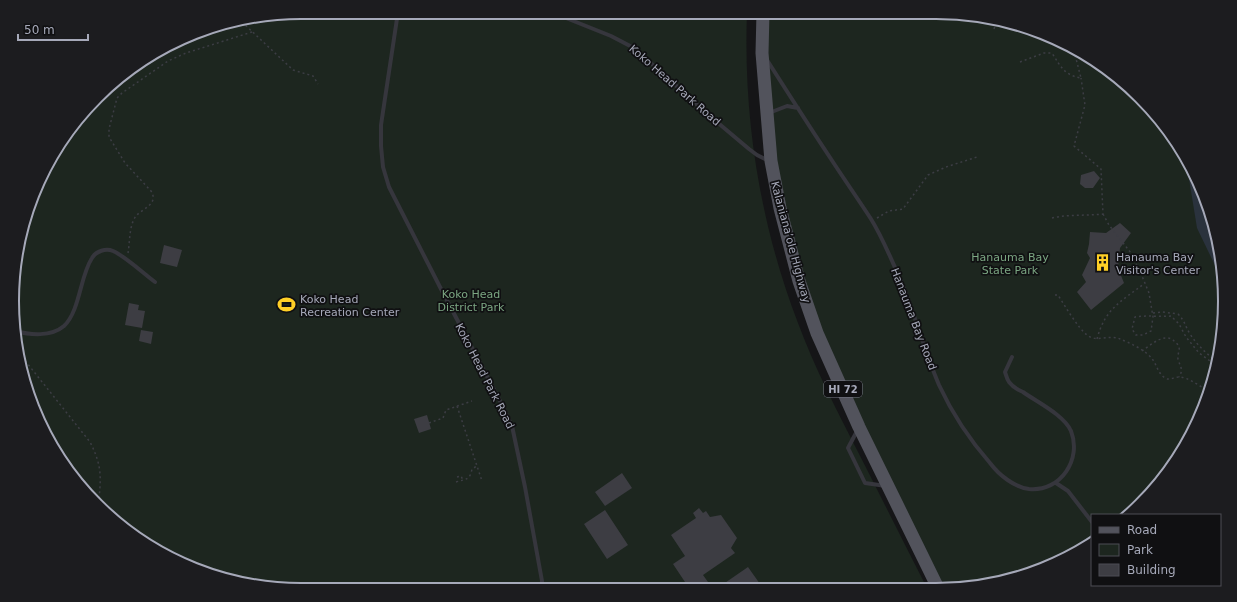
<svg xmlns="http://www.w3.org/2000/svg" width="1237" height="602" font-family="'DejaVu Sans',sans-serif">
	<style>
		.green { fill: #1d261f }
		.water { fill: #2a323d }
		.building { fill: #3d3d43 }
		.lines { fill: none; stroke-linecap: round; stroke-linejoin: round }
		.path { stroke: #3c3d44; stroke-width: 1.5; stroke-dasharray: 2 3; stroke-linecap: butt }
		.lane { stroke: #36363d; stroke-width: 4 }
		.primary { stroke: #52535c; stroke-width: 13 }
		.labels { text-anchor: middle; stroke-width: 3.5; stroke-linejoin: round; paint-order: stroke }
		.shield { fill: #101012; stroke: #797b87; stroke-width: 1 }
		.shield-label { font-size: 10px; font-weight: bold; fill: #a6a9b9 }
		.street-label { font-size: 11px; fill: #a6a9b9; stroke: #101012 }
		.park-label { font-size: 11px; fill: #7ba682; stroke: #101012 }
		.poi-label { font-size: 11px; fill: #a6a9b9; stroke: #101012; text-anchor: start }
		.rim { fill: none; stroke: #a6a9b9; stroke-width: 2 }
	</style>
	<rect width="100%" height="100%" fill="#151517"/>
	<path class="green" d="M301 12H747C743 118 760 224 798 323 814 366 835 407 856 448 880 495 903 541 927 588L282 589 226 580 173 560 97 506 42 429 14 339 18 244 34 190 61 141 125 72 208 27Z
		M763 12 955 13 1011 22 1064 42 1112 72 1153 110 1186 156 1210 208 1222 263 1224 320 1215 376 1195 429 1153 491 1127 515H1092V544L1029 575 973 588H938L817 333 780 208Z"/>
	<path class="water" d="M1185 154 1210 208 1222 263 1223 282 1197 228Z"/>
	<path class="building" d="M1094 171 1100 178 1093 188H1085L1080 184 1081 175Z
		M1120 223 1131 233 1120 248 1118 268 1124 283 1091 310 1077 292 1086 282 1082 275 1090 258 1087 253 1089 244 1090 232 1106 233Z
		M164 245 182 250 177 267 160 263Z
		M129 303 139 305 138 310 145 311 142 328 125 325Z
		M141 330 153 332 151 344 139 341Z
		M427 415 431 429 419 433 414 419Z
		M622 473 632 488 605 506 595 492Z
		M699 508 703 513 706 511 710 517 721 515 737 538 731 548 735 553 703 575 708 582 699 588H689L673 564 685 556 671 535 696 518 693 513Z
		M605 510 628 545 607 559 584 524Z
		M748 567 760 584 754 588H720L719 587Z"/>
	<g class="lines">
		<path class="path" d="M242 22 293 70 313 76 318 84
			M994 29 997 20
			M1020 62 1044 53H1052C1061 67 1064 75 1081 78L1073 47
			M1103 214 1109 225 1131 253 1142 276 1149 293 1153 317 1151 331 1143 335H1136L1132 329 1135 317C1147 315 1159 317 1171 316L1179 324 1186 337 1199 353 1217 366
			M877 218 889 211 903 209 928 175 946 167 977 157
			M1052 218C1069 214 1086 216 1103 214L1101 169 1074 146 1085 105 1081 78
			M128 253C130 242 129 225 136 216 143 208 159 204 151 191L125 163 109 137V129L117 98 122 93 168 61 186 53 252 32
			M1055 295H1058C1065 306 1078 328 1087 335 1097 343 1109 334 1120 339 1130 343 1146 350 1153 360 1157 366 1158 373 1165 378 1169 381 1174 377 1179 377 1188 377 1199 386 1207 390L1209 393
			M1153 313 1162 312 1178 314C1185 321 1185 326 1190 334 1197 345 1207 354 1217 362
			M1097 339C1105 308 1122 301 1145 283
			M1142 351C1151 345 1163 333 1173 340 1175 342 1178 344 1179 347 1180 351 1177 355 1178 359 1180 367 1184 369 1179 377
			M19 353 90 442C103 467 101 480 98 507
			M457 406 482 481
			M429 423 443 418 446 410 472 401
			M457 477 461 476 463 480
			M456 482C466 479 470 480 472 469L477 466"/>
		<path class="lane" d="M398 12 381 125V146L383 167 389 187 441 289 500 401 512 426 525 487 542 581 541 589
			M551 12 611 36 634 48 711 117 749 149 757 155 769 161
			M767 60C788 93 809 126 831 159 844 179 858 199 871 219 881 235 889 254 897 272 914 309 923 348 939 385 952 413 969 439 990 463 999 475 1014 487 1029 489 1061 492 1082 459 1071 431 1064 415 1037 402 1023 392 1018 390 1012 386 1009 382 1007 379 1006 375 1005 372L1012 357
			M769 113 787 106 798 108
			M15 331C30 335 51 337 64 326 80 311 80 276 92 258 96 251 106 248 113 251 125 256 144 274 155 282
			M857 431 848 448 865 483 886 486
			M1056 483 1068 491 1092 522"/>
		<path class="primary" d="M763 12 762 53 771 161 780 208 799 281 817 333 859 427 938 588"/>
	</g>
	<defs>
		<symbol id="building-bare" viewBox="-9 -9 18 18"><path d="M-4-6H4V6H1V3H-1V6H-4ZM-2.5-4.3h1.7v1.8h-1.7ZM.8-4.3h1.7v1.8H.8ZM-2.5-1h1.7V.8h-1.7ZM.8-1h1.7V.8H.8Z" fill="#ffcf26" stroke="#101012" stroke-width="2.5" paint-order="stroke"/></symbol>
		<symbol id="stadium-bare" viewBox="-9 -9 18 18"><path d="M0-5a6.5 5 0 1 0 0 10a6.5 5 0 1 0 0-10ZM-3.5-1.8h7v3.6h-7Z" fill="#ffcf26" stroke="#101012" stroke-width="2.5" paint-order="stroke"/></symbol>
	</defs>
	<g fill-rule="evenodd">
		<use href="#building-bare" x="1090" y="250" width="25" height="25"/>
		<use href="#stadium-bare" x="274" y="292" width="25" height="25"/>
	</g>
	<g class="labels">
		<rect class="shield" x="824" y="381" width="38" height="16" rx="3"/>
		<g class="shield-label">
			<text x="843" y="393">HI 72</text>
		</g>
		<g class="street-label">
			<text transform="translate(675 85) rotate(41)" y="4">Koko Head Park Road</text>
			<text transform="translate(791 242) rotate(75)" y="4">Kalaniana’ole Highway</text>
			<text transform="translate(914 319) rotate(69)" y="4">Hanauma Bay Road</text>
			<text transform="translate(485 376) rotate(63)" y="4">Koko Head Park Road</text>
		</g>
		<g class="park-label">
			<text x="1010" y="261">Hanauma Bay<tspan x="1010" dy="13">State Park</tspan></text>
			<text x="471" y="298">Koko Head<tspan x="471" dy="13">District Park</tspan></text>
		</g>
		<g class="poi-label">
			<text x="1116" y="261">Hanauma Bay<tspan x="1116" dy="13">Visitor's Center</tspan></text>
			<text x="300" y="303">Koko Head<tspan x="300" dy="13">Recreation Center</tspan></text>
		</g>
	</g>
	<path d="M0 0H1237V602H0ZM301 19H936A282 282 0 0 1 1218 301V301A282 282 0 0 1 936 583H301A282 282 0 0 1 19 301V301A282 282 0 0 1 301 19Z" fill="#1c1c1f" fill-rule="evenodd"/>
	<path class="rim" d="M301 19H936A282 282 0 0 1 1218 301V301A282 282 0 0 1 936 583H301A282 282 0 0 1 19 301V301A282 282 0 0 1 301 19Z"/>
	<rect x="1091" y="514" width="130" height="72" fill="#101012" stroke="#4c4d55"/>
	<rect x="1099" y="527" width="20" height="6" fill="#52535c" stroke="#4c4d55"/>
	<text x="1127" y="534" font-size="12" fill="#a6a9b9">Road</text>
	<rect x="1099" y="544" width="20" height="12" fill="#1d261f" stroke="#4c4d55"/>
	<text x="1127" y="554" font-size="12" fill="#a6a9b9">Park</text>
	<rect x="1099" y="564" width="20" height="12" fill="#3d3d43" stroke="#4c4d55"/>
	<text x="1127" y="574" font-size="12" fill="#a6a9b9">Building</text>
	<path d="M18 34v6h70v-6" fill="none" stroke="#a6a9b9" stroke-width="2"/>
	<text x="24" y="34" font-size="12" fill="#a6a9b9" stroke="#101012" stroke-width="3" paint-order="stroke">50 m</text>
</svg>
